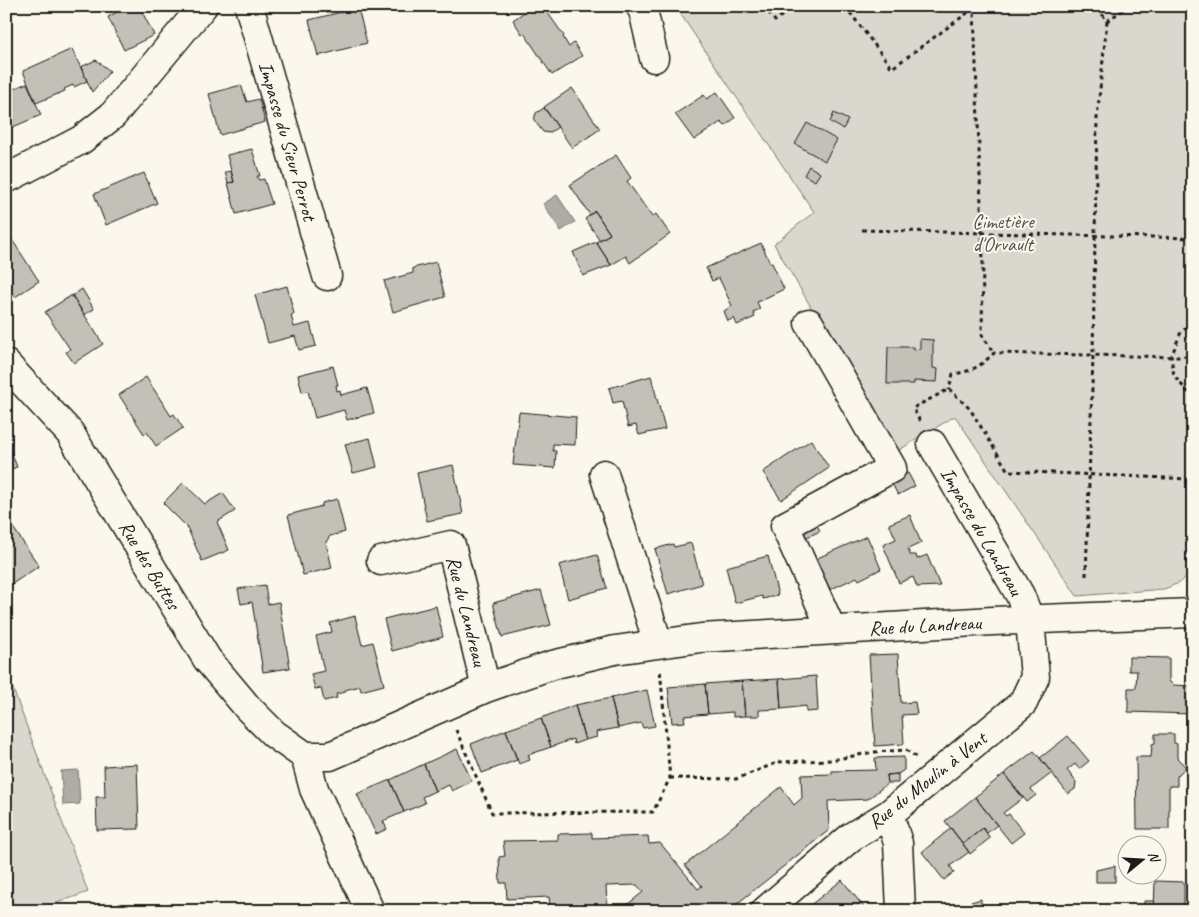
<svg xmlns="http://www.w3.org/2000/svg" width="1199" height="917" font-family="Caveat,sans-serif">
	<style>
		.green { fill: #dad7ce; stroke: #7b7a75 }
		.water { fill: #afaca5; stroke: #74726e }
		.building { fill: #c3c0b8; stroke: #1c1c1c }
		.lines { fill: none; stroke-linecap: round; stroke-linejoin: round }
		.street-casing { stroke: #1c1c1c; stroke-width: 31 }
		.path { stroke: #1c1c1c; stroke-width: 3; stroke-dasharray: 4 4; stroke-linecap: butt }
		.street { stroke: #fbf7ec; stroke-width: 28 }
		.labels { text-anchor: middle; stroke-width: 4; stroke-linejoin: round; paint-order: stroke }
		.street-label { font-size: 20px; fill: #1c1c1c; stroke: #fbf7ec }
		.park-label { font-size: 20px; fill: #555451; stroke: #fbf7ec }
	</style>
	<rect width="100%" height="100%" fill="#fbf7ec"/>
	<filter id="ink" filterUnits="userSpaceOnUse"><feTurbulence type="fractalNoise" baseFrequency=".02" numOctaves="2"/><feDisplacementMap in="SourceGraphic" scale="10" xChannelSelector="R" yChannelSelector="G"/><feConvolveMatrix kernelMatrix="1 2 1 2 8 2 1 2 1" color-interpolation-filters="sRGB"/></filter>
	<g filter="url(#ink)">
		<path class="green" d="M675 6H1193V570L1179 583 1164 589 1077 596 955 416 896 452 774 244 814 212Z
			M6 670 88 892 34 911H6Z"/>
		<path class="water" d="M557 195 575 222 561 231 543 204Z
			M78 770 80 804 63 805 61 771Z"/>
		<path class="building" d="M128 6H139L154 35 124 50 108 17Z
			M533 6H543L564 36 563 37 569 47 574 43 582 56 552 75 524 33 522 34 513 20Z
			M358 8 367 43 318 56 309 20Z
			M72 49 87 81 74 87 73 85 64 89 65 91 36 103 23 71Z
			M96 60 110 71 92 92 81 67Z
			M27 83 41 115 13 127 12 125 6 127V92Z
			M241 85 247 102 259 99 265 122 220 135 209 94Z
			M572 88 600 129 572 148 544 107Z
			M717 92 735 118 725 126 721 122 694 140 675 114 704 95 707 99Z
			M544 108 558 127 549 133 543 132 534 120 536 113Z
			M834 113 848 120 843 129 830 122Z
			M807 123 837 140 825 161 795 144Z
			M252 149 260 176H257L259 180 264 179 272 204 236 214 228 183 234 182 227 155Z
			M616 155 631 178 627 181 652 217 656 214 670 234 630 263 626 256 611 265 596 242 610 234 595 211 590 215 570 185Z
			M809 166 820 173 815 181 804 175Z
			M231 171 234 182 228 183 225 172Z
			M144 173 157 203 106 225 94 194Z
			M595 211 610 234 600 240 585 219Z
			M9 235 39 281 15 297 6 284V237Z
			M596 242 611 265 583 276 573 252Z
			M761 243 770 263H772L784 289 757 302 760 309 753 312 755 317 737 325 734 318 728 321 724 311 732 306 719 278 712 281 706 268Z
			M436 262 445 297 393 312 384 281 413 273V268Z
			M287 286 294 314 291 315 294 327 310 323 316 346 299 350 295 336 268 343 255 295Z
			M82 289 94 309 84 315 72 296Z
			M72 295 103 344 74 363 66 352 70 349 45 312Z
			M920 339 933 340V368L938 369 937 382 914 381V384H887L888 347H914V350L920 349Z
			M333 366 338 385H336L337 391 340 390 341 395 367 388 374 413 347 420 344 410 315 418 308 391 302 392 298 375Z
			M651 376 665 429 639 435 636 425 628 427 622 401 613 403 609 388Z
			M146 377 171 416 174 414 183 428 156 446 147 432 144 434 119 395Z
			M519 412 576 417 575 445 553 444V451H556L555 468 513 465Z
			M370 438 377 467 353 473 345 444Z
			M6 439 17 467 6 471Z
			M811 440 829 468 781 500 763 472Z
			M453 465 463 514 427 521 417 473Z
			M908 473 915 486 898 495 891 482Z
			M183 483 205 504 223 493 235 511 217 522 229 550 202 561 187 527 163 503Z
			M337 499 345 532 330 536 326 542 332 568 303 575 288 515 322 506V503Z
			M910 515 921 543 908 549 910 555H916L917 559 927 555 940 586 917 587 913 577 899 583 883 545 896 539 889 524Z
			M6 517 39 566 6 588Z
			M815 521 820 531 803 539 799 529Z
			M867 536 881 569 859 580 857 577 827 591 813 560Z
			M691 543 702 584 668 594 655 549 673 544 674 547Z
			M597 555 607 588 568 599 559 565Z
			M768 556 778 595 763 599 762 596 735 603 726 567Z
			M265 585 268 604 279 602 290 668 263 672 252 602 241 604 238 589Z
			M541 590 551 625 502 637 493 603Z
			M436 606 443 637 392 651 384 619Z
			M355 616 362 645 373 642 384 685 361 691 360 686 345 690V692L336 694 337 698 324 701 321 688 315 689 311 674 324 671 316 636 332 632 330 623Z
			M898 654 901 703 915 702 917 714 902 715 904 744 875 746 869 655Z
			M1129 657 1169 658V681L1173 685 1192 686 1191 714 1128 712V688H1136L1137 671H1129Z
			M816 676 818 711 806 712V706L781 709 779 679Z
			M779 679 781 709 759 710V716H745L742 681Z
			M742 681 745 716 733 717V712L708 714 705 684Z
			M705 684 708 714 684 716 685 722 672 723 668 687Z
			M647 690 655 726 643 728 641 723 618 728 611 698Z
			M611 698 618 728 596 732 597 737 585 740 575 705Z
			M575 705 585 740 574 744 573 739 551 747 541 718Z
			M541 718 551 747 528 755 530 760 519 764 506 730Z
			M506 730 517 760 482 773 471 744Z
			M1155 734H1174V743L1177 744V758L1186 767 1177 776V786H1169V829H1137L1136 757H1151L1152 744 1155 743Z
			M1068 736 1089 761 1079 769 1075 764 1067 770 1076 782 1075 789 1068 794 1040 758Z
			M457 749 472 781 452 791 449 785 435 791 424 764Z
			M1034 751 1052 773 1031 789 1036 795 1027 802 1004 774Z
			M904 757V770L898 774 887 775 888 783 868 799 828 801 829 830 728 911H632L627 905 643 892 637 885 606 886 607 906 550 907 549 897 507 899 506 883H500L499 857 505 856 503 841 558 840V834L592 833V838L648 836 649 844 660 843 698 889 702 886 685 865 781 787 794 805 802 798 801 775 832 774V771L876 770 875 758Z
			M137 764 139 829 97 830 96 797H105L104 766Z
			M424 764 435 791 422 797 425 803 404 812 390 780Z
			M898 774V783H888L887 775Z
			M1004 774 1023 798 1003 813 1006 816 1009 814 1024 833 1011 843 975 797Z
			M390 780 404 812 383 821 387 829 376 834 357 794Z
			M975 797 997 825 987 833 983 828 963 844 945 821Z
			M951 828 969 852 950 866 954 872 944 880 922 852Z
			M983 828 990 838 970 854 963 844Z
			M1115 866V882H1096V870Z
			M842 880 867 911H803Z
			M1155 881 1184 882V911H1154Z
			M981 899V911H971V902Z
			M1144 901H1154V911H1144Z"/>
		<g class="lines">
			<defs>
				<path id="street" d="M249 6 327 276
					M640 6 643 10 654 58
					M6 179 81 140 113 115 203 6
					M809 323 892 468 785 526 832 630
					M6 364 70 433 207 659 248 708 274 734 305 756
					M604 474 658 643
					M381 561 451 545 486 688
					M305 756H330L486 688 552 665 615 650 701 638 993 621 1193 613
					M305 756 314 789 370 911
					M889 814 898 843 901 911
					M765 911 851 837 889 814 1023 703 1035 677 1030 620 1020 595 932 444"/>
			</defs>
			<use href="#street" class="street-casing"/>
			<path class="path" d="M764 6 775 21 794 6
				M845 6 892 68 977 6
				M972 6 974 9 983 261 982 335 994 353
				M1107 21 1128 6
				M862 230 1193 238
				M1193 322 1181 332 1171 357 1174 376 1193 398
				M920 421 913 408 949 389
				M1190 479 1008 471 970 409 949 389 953 374C973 371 979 367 994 353L1179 357 1193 355
				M1187 563 1193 424
				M1086 576 1093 356 1097 118 1107 21 1096 6
				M456 730 492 813 653 812 670 778 660 669
				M670 778 736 779 779 762 831 760 875 752 906 750 916 757"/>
			<use href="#street" class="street"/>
		</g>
	</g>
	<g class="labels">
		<g class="street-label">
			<text transform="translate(288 141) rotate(74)" y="7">Impasse du Sieur Perrot</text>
			<text transform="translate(982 531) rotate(60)" y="7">Impasse du Landreau</text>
			<text transform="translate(150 565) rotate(59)" y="7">Rue des Buttes</text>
			<text transform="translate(467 611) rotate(76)" y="7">Rue du Landreau</text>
			<text transform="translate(925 625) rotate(-3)" y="7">Rue du Landreau</text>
			<text transform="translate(927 780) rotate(-38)" y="7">Rue du Moulin à Vent</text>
		</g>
		<g class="park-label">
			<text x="1003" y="228">Cimetière<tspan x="1003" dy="23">d'Orvault</tspan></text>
		</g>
	</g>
	<rect width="1199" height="917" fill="none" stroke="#fbf7ec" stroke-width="25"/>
	<rect x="12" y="12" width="1174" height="892" fill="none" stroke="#1c1c1c" stroke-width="2" filter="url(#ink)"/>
	<g transform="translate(1142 860) rotate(72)"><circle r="24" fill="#fbf7ec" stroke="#a29f99"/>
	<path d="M0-4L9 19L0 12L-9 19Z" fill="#1c1c1c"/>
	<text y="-8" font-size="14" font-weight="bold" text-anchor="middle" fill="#1c1c1c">N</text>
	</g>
</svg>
